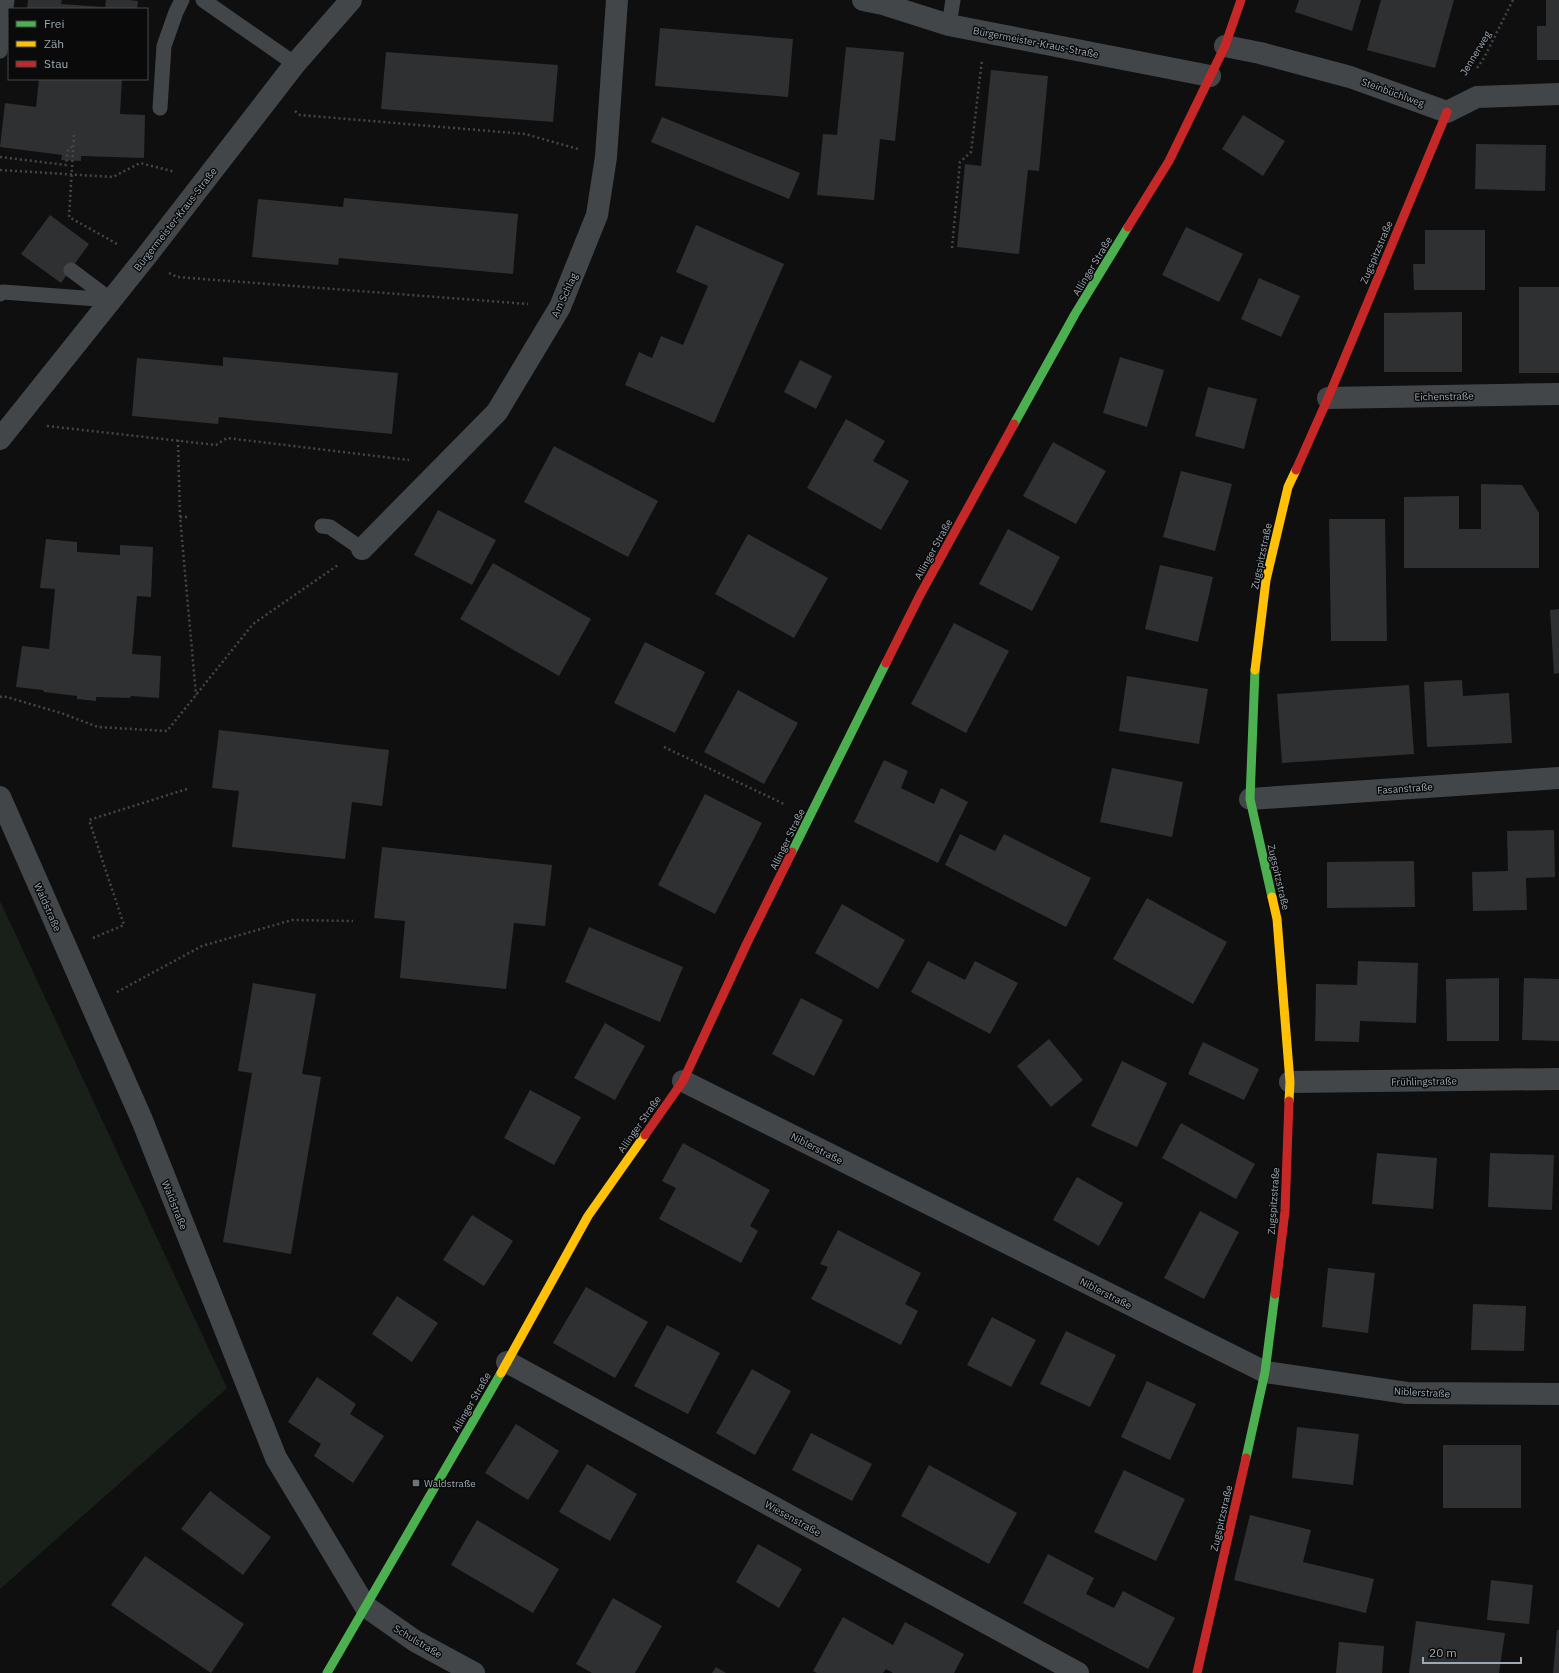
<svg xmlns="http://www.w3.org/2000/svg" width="1559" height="1673" font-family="'IBM Plex Sans',sans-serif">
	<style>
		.green { fill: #19201a }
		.building { fill: #2f3032 }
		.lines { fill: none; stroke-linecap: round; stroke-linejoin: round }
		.path { stroke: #44474a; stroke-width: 2.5; stroke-dasharray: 2 3; stroke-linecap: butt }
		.lane { stroke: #434648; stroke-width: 15 }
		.street { stroke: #434648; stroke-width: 22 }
		.fast { stroke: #4caf50; stroke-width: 9 }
		.slow { stroke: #ffc107; stroke-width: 9 }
		.jam { stroke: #c62828; stroke-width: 9 }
		.poi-dot { fill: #6c7279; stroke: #0a0a0b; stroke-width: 1.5 }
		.labels { text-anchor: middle; stroke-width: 3; stroke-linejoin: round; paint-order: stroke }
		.street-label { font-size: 10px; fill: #9ea8b2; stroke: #0a0a0b }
		.poi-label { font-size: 10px; fill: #9ea8b2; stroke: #0a0a0b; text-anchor: start }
	</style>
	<rect width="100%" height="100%" fill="#0f0f10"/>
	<path class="green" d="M0 901 227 1388 0 1589Z"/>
	<path class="building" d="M28 0H62L61 4 105 7 106 0H128L138 1 137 9H27Z
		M1299 0H1361L1352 31 1295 12Z
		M1381 0H1454L1435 68 1367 50Z
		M1546 0H1559V60H1537V26H1546Z
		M660 28 793 39 788 97 655 86Z
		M846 47 904 52 895 141 880 139 874 200 817 195 823 134 837 135Z
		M386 52 558 65 553 122 381 109Z
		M991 70 1048 76 1039 171 1028 170 1019 254 957 247 965 164 981 166Z
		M39 79H122L120 114 145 115 144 158 81 156V161L61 160 62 155 0 147 5 103 36 107Z
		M1243 115 1285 141 1263 176 1222 149Z
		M662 117 800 173 789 199 651 142Z
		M1476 144 1546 145 1545 191 1475 189Z
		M344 198 518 214 513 274 339 258 338 265 252 257 258 199 343 207Z
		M50 215 89 244 61 283 21 254Z
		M696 225 784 264 714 423 625 385 639 352 652 358 661 336 683 345 708 286 676 272Z
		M1186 227 1243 254 1219 302 1162 275Z
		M1425 230H1485V290H1414L1413 264H1425Z
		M1259 278 1300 296 1281 337 1241 319Z
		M1519 287H1559V373H1519Z
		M1462 312V372H1384V313Z
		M223 357 398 373 392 434 219 417 218 424 132 416 137 358 223 366Z
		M1120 357 1164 370 1147 427 1103 413Z
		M800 360 832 376 816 409 784 392Z
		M1208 387 1257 399 1244 449 1195 436Z
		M846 419 885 441 873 461 909 481 881 530 807 488Z
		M1053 442 1106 471 1076 524 1023 496Z
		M554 446 658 501 628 557 524 502Z
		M1181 471 1232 484 1215 551 1163 537Z
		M1481 484 1522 485 1539 513V568H1404V497L1459 496V529H1481Z
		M438 510 496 540 472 585 414 555Z
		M1329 519H1385L1387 641H1331Z
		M1008 529 1060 557 1032 611 979 584Z
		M748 534 828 578 794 638 715 594Z
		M46 539 77 542V552L120 555V545L153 547 151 597 137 596 132 654 161 656 159 698 131 696 130 698 96 697V701L77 699V696L44 692 43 690 16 687 22 646 49 649 55 589 40 588Z
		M493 563 591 619 559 676 460 619Z
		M1160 565 1213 577 1198 642 1145 629Z
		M1559 609V673L1554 674 1550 610Z
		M954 623 1009 651 966 733 911 704Z
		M645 642 705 672 675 733 614 703Z
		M1127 676 1208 689 1199 744 1119 731Z
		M1462 680 1463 696 1509 693 1512 743 1427 747 1424 682Z
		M1409 685 1414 754 1282 763 1277 694Z
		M738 690 798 723 764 784 704 752Z
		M219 730 389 750 382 806 352 802 345 859 232 847 239 791 212 788Z
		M884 760 908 771 901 788 934 804 941 788 968 802 938 863 854 822Z
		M1112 768 1183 782 1172 837 1100 822Z
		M705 794 762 823 715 914 658 885Z
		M1554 830 1555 877 1526 878 1527 910 1473 911 1472 872 1508 871 1507 831Z
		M960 834 995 851 1004 834 1091 878 1066 927 945 865Z
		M382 847 552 865 545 926 514 923 506 989 400 978 405 921 374 918Z
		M1414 861 1415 907 1327 908V862Z
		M1147 898 1227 942 1193 1004 1113 959Z
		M842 904 905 940 878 989 815 953Z
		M589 927 683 967 660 1022 565 982Z
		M928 961 965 980 975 961 1018 983 990 1034 911 992Z
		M1358 961 1418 963 1416 1023 1360 1021 1359 1042 1315 1041 1316 984 1357 985Z
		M1499 978V1041H1447L1446 979Z
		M1524 978 1559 979V1041L1522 1040Z
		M253 983 316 994 302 1074 321 1077 291 1254 223 1242 252 1073 238 1071Z
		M801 998 843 1020 814 1076 772 1054Z
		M605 1023 645 1046 615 1100 574 1078Z
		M1049 1039 1083 1080 1051 1107 1017 1066Z
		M1203 1042 1259 1069 1244 1100 1188 1074Z
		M1122 1061 1167 1083 1137 1147 1091 1126Z
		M530 1090 581 1117 554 1165 504 1138Z
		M1181 1123 1255 1164 1236 1199 1162 1158Z
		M683 1143 770 1190 750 1226 758 1231 741 1263 659 1219 676 1188 662 1181Z
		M1377 1153 1437 1158 1433 1209 1372 1204Z
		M1490 1153 1554 1155 1552 1210 1488 1207Z
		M1077 1177 1123 1203 1099 1246 1053 1220Z
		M1200 1211 1239 1232 1204 1299 1164 1278Z
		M472 1215 513 1241 484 1286 443 1260Z
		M838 1230 921 1273 905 1304 918 1311 901 1345 811 1299 828 1267 820 1264Z
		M1328 1268 1375 1273 1368 1333 1322 1327Z
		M586 1287 648 1322 615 1378 553 1343Z
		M397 1296 438 1323 412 1362 372 1334Z
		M1473 1304 1526 1306 1524 1351 1471 1350Z
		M992 1317 1036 1340 1011 1387 967 1365Z
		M667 1325 720 1353 688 1414 634 1386Z
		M1066 1331 1116 1355 1090 1407 1040 1384Z
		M752 1369 791 1391 755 1455 716 1433Z
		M317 1377 356 1404 350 1414 384 1436 353 1483 314 1456 321 1444 288 1422Z
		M1147 1381 1196 1404 1170 1460 1121 1437Z
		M516 1424 559 1451 528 1500 485 1473Z
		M1297 1427 1359 1434 1353 1485 1292 1478Z
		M811 1433 872 1464 852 1501 792 1470Z
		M1443 1445H1521V1508H1443Z
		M587 1464 637 1494 610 1541 559 1512Z
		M929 1465 1017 1513 989 1564 901 1516Z
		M1124 1470 1185 1499 1156 1561 1094 1532Z
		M210 1491 271 1537 243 1575 181 1529Z
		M1250 1515 1311 1530 1303 1562 1374 1579 1366 1613 1234 1580Z
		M477 1520 559 1569 533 1613 451 1565Z
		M758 1544 802 1569 779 1608 736 1582Z
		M1048 1554 1094 1578 1086 1594 1114 1608 1123 1591 1175 1618 1148 1669 1023 1603Z
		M145 1556 244 1624 211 1673 111 1605Z
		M1491 1580 1533 1585 1529 1624 1487 1620Z
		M613 1598 662 1626 635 1673H592L576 1664Z
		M843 1617 893 1645 905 1622 964 1654 954 1673H893L886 1669 883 1673H817L813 1671Z
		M1416 1621 1505 1633 1499 1673H1409Z
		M1557 1630H1559V1673H1553Z
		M1339 1642 1384 1646 1382 1673H1336Z
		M716 1667 726 1673H712Z"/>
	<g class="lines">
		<path class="path" d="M1477 68 1484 58 1513 0
			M295 111 300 115 525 134 578 149
			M74 135 69 217 119 245
			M0 157 66 165 68 149 73 146
			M0 170 113 177 140 163 175 172
			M952 248 960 162 971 152 982 60
			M169 273 177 277 528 304
			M47 426 216 445 227 438 409 460
			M178 440 180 517 196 695
			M180 517H187
			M0 697 3 696 61 713 98 727 167 731 253 624 338 565
			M664 747 784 804
			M93 938 124 925 89 820 187 789
			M117 992 202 946 292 920 353 921"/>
		<path class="lane" d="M203 0 295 64
			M949 25 953 0
			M0 51 7 0
			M160 108 164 46 176 12 182 0
			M71 270 111 300
			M0 294 3 292 111 300
			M322 526 330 527 362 549"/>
		<path class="street" d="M863 0 883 4 949 25 1210 76
			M1225 46 1260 53 1350 77 1447 112 1477 97 1559 94
			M1328 398 1559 394
			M0 439 144 259 295 64 351 0
			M362 549 497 412 560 307 597 215 606 157 617 0
			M0 797 142 1120 276 1458 365 1606 415 1641 474 1673
			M1250 799 1559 778
			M683 1081 1265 1372 1407 1393 1559 1394
			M1290 1082 1559 1079
			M507 1362 1078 1673"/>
		<path class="fast" d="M1014 424 1075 314 1128 227
			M1255 670 1250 799 1272 897
			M792 852 886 663
			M1246 1458 1265 1372 1275 1294
			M327 1673 501 1373"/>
		<path class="slow" d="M1255 670 1266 580 1288 487 1296 470
			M1272 897 1277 919 1290 1082 1289 1101
			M501 1373 588 1216 645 1135"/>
		<path class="jam" d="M1128 227 1169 161 1225 46 1241 0
			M1296 470 1328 398 1447 112
			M886 663 920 595 1014 424
			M645 1135 683 1081 747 943 792 852
			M1275 1294 1285 1211 1289 1101
			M1197 1673 1246 1458"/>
	</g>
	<rect class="poi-dot" x="412" y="1479" width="8" height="8" rx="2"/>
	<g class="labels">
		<g class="street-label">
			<text transform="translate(1036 42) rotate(11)" y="4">Bürgermeister-Kraus-Straße</text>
			<text transform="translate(1475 53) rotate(-59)" y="4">Jennerweg</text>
			<text transform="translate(1393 92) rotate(20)" y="4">Steinbüchlweg</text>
			<text transform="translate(175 219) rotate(-52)" y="4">Bürgermeister-Kraus-Straße</text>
			<text transform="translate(1376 252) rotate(-67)" y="4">Zugspitzstraße</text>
			<text transform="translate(1092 266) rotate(-59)" y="4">Allinger Straße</text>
			<text transform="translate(564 295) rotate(-65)" y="4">Am Schlag</text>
			<text transform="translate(1444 396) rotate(-1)" y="4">Eichenstraße</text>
			<text transform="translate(933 549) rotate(-61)" y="4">Allinger Straße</text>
			<text transform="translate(1261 556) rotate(-78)" y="4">Zugspitzstraße</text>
			<text transform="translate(1405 788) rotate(-4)" y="4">Fasanstraße</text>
			<text transform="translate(787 839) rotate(-64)" y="4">Allinger Straße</text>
			<text transform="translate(1279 877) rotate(77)" y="4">Zugspitzstraße</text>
			<text transform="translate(48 907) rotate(66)" y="4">Waldstraße</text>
			<text transform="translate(1424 1081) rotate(-1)" y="4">Frühlingstraße</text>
			<text transform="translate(639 1124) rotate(-55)" y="4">Allinger Straße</text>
			<text transform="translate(817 1148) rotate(27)" y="4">Niblerstraße</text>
			<text transform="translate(1273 1201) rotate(-86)" y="4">Zugspitzstraße</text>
			<text transform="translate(175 1205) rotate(68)" y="4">Waldstraße</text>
			<text transform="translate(1106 1293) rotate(27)" y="4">Niblerstraße</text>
			<text transform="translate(1422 1392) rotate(3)" y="4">Niblerstraße</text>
			<text transform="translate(471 1402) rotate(-60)" y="4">Allinger Straße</text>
			<text transform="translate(793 1518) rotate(29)" y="4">Wiesenstraße</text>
			<text transform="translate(1221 1518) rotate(-77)" y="4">Zugspitzstraße</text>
			<text transform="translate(418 1641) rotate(31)" y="4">Schulstraße</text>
		</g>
		<g class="poi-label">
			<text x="424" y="1487">Waldstraße</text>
		</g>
	</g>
	<rect x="8" y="8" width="140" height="72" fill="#0a0a0b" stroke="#45494e"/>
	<rect x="16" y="21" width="20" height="6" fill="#4caf50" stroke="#45494e"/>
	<text x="44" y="28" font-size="12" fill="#9ea8b2">Frei</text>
	<rect x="16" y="41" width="20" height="6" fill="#ffc107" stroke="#45494e"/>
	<text x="44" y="48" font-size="12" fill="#9ea8b2">Zäh</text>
	<rect x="16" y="61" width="20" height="6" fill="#c62828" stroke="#45494e"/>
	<text x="44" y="68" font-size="12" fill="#9ea8b2">Stau</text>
	<path d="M1423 1657v6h98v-6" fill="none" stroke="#9ea8b2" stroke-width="2"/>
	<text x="1429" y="1657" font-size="12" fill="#9ea8b2" stroke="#0a0a0b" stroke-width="3" paint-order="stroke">20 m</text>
</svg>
